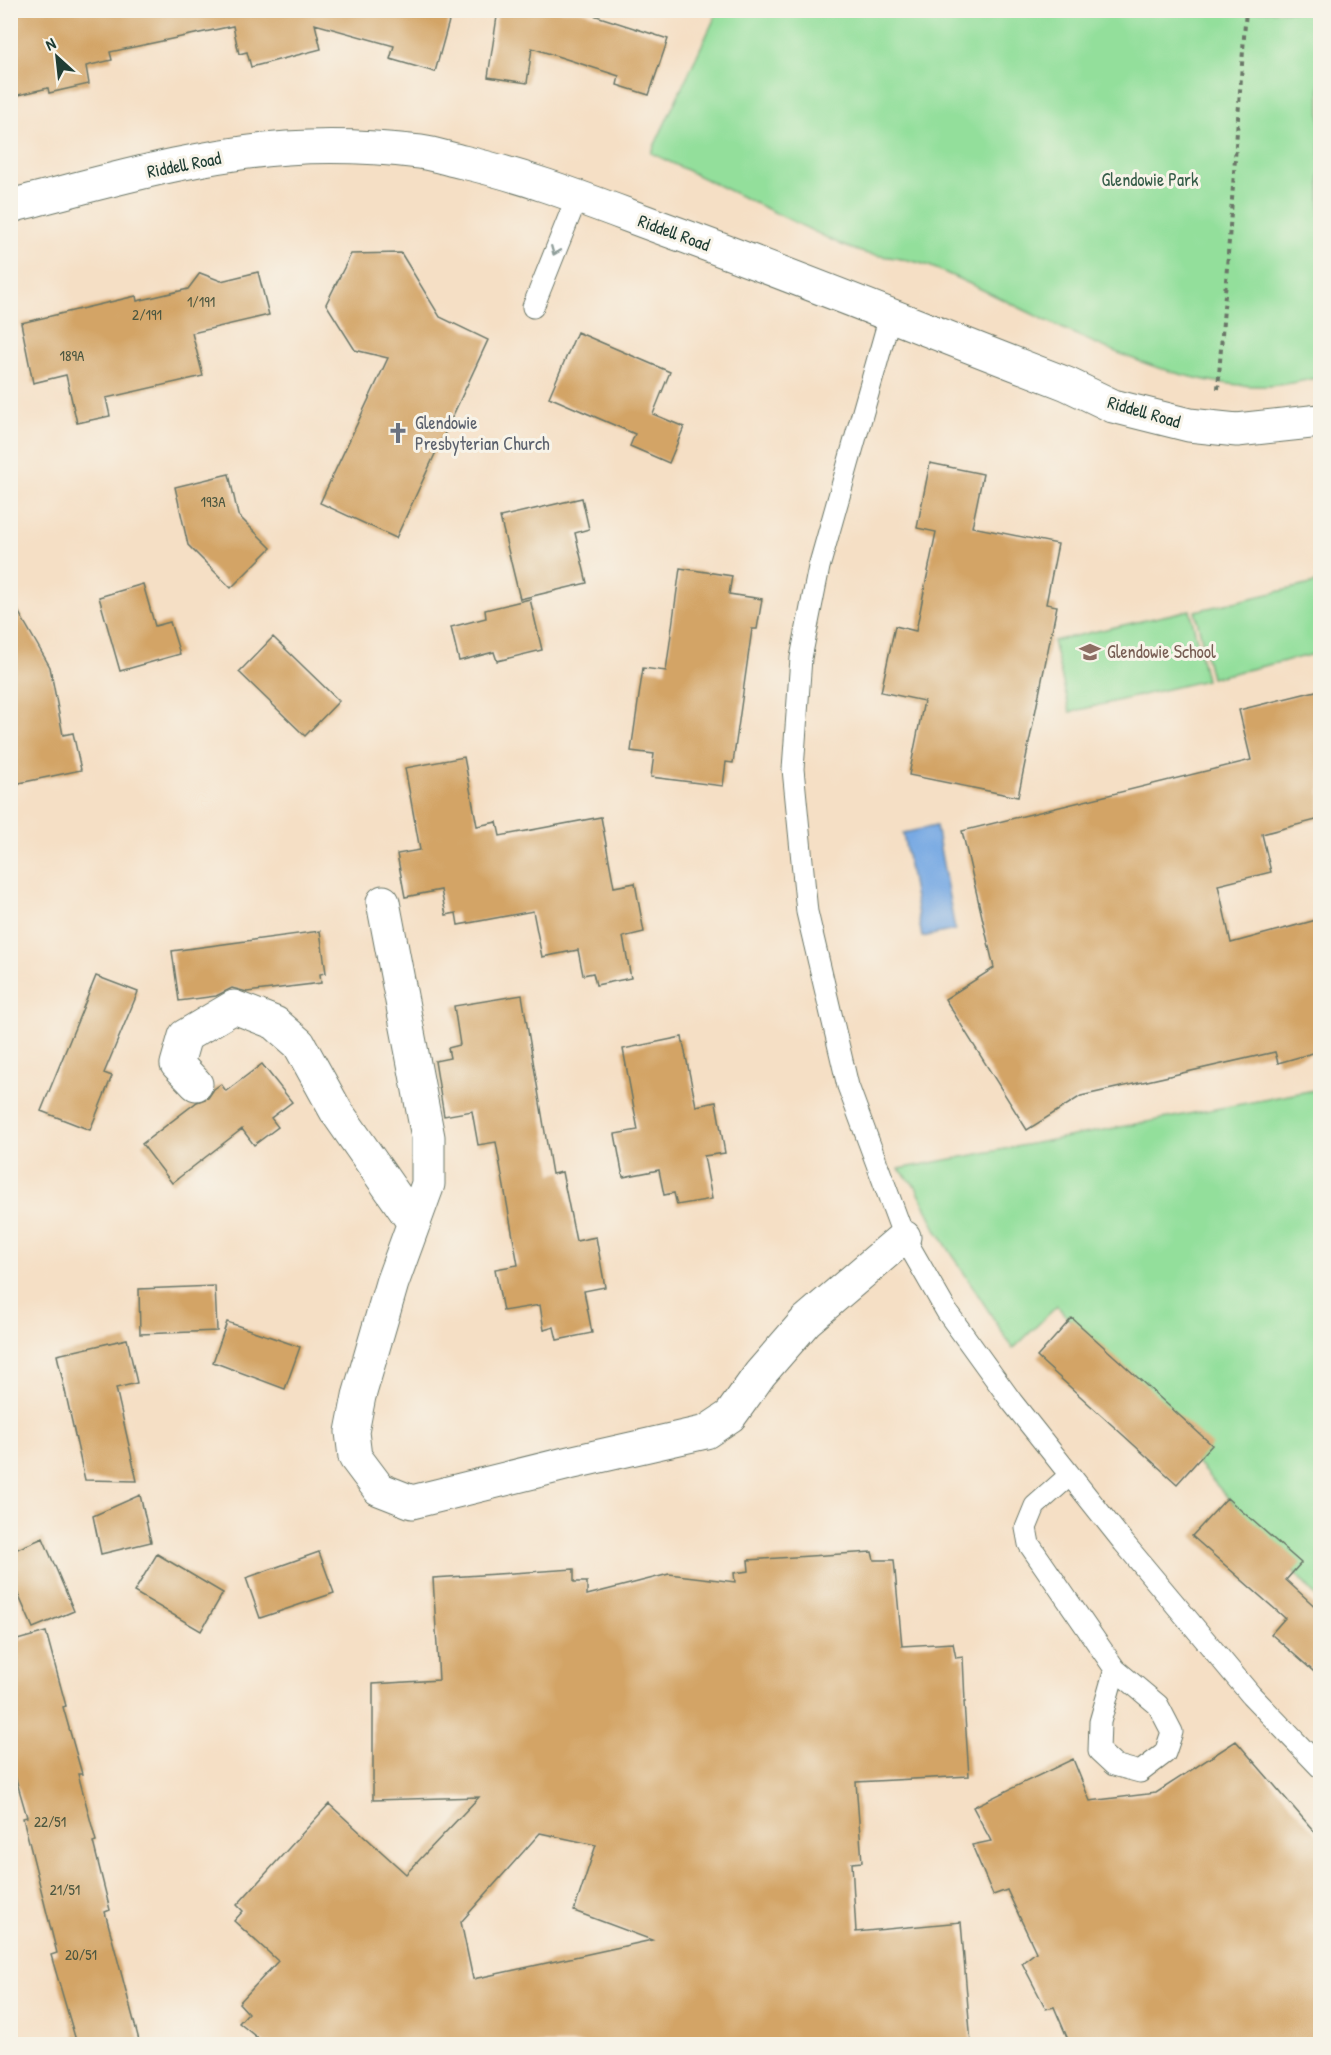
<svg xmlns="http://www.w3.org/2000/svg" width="1331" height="2055" font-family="'Patrick Hand',sans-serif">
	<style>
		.green { fill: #93df9b; stroke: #598e68; stroke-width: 1.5 }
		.water { fill: #77a9e3; stroke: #4b738c; stroke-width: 1.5 }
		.building { fill: #d3a466; fill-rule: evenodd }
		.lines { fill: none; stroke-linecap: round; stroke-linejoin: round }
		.service-casing { stroke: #6a7667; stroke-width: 23 }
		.minor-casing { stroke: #6a7667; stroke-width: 35 }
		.tertiary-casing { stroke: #6a7667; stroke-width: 35 }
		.path { stroke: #6a7667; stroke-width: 4; stroke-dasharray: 4.5 4.5; stroke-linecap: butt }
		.service { stroke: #fff; stroke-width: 21 }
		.minor { stroke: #fff; stroke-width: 33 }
		.tertiary { stroke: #fff; stroke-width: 33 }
		.oneway { stroke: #8f9e9a }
		.labels { text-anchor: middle; stroke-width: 6; stroke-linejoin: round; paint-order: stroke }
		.number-label { font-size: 15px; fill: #4c5740 }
		.street-label { font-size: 18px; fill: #1f3d34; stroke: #f7f3e8 }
		.park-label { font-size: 18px; fill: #365d49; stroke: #f7f3e8 }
		.worship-label { font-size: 18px; fill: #5b616d; stroke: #f7f3e8; text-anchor: start }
		.education-label { font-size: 18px; fill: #785e54; stroke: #f7f3e8; text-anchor: start }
	</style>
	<rect width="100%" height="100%" fill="#f7f3e8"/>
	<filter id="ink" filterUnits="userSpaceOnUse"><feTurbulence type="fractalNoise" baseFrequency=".0167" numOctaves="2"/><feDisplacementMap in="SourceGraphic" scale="12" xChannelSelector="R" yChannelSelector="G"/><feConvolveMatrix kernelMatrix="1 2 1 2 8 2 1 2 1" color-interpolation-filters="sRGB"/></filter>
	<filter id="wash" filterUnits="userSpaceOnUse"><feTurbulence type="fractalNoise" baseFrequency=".008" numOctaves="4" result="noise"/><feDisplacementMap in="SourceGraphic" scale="24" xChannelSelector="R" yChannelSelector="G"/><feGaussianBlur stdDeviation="1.35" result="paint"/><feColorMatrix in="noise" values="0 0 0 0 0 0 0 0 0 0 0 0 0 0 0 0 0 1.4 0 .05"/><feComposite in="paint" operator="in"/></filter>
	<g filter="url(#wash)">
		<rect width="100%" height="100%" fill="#f5dfc5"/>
		<path class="green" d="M718 11H1320V377C1303 381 1285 385 1267 386 1152 388 1038 311 934 268 913 259 890 258 868 254 859 252 850 248 842 245L651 153Z
			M1320 582V653L1211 678 1195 611Z
			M1190 610 1206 680 1070 712 1053 641Z
			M1320 1089V1601L1057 1306 1013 1349 937 1231 916 1187 899 1169Z"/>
		<path class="water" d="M936 826 955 930 922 937 903 833Z"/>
		<g id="blocks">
			<path class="building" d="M10 10H452L435 72 390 59 394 46 315 24 321 49 251 67 247 52 239 54 233 26 110 52 112 60 86 66 89 84 49 93 48 88 10 97Z
				M498 10 581 11 668 39 649 95 617 85 619 76 532 48 527 83 488 77Z
				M401 253 440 317 488 340 396 538 320 503 388 358 355 350 326 304 351 254Z
				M258 272 269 315 192 333 203 376 106 398 110 416 77 423 66 375 33 383 21 323 136 296 137 301 188 289 200 273 221 281Z
				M577 332 670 372 653 414 684 427 669 463 630 446 635 434 549 397Z
				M930 463 983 474 972 527 1058 544 1046 604 1057 606 1018 797 909 775 924 701 881 692 895 626 916 631 936 532 917 528Z
				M229 474 238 515 271 548 231 588 188 545 175 487Z
				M582 498 589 529 575 533 587 583 520 599 500 517Z
				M680 568 732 576 729 594 762 599 757 629H752L733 763 726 762 723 786 651 777 654 754 631 751 643 668 666 671Z
				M143 584 155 626 170 622 180 654 120 671 99 597Z
				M10 597 50 667 63 735 73 733 81 770 10 785Z
				M530 599 542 650 497 661 494 652 459 661 451 627 486 618 485 610Z
				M273 637 339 701 305 736 239 672Z
				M1320 690V819L1262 834 1271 872 1218 885 1231 943 1320 919V1051L1278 1063 1275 1052 1081 1096 1027 1130 945 999 994 968 962 831 1251 760 1239 710Z
				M464 757 477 826 497 822 500 836 601 817 614 887 635 883 644 932 623 937 631 978 596 985 593 973 583 975 578 950 542 957 533 911 458 925 456 913 446 915 441 890 405 897 397 854 420 850 405 768Z
				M320 931 326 973 320 974 321 983 247 992 232 988 216 996 179 1001 172 951Z
				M96 976 138 992 104 1073 112 1076 90 1130 41 1111Z
				M522 995 552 1174 562 1172 576 1241 596 1237 605 1287 584 1291 592 1333 557 1340 554 1327 544 1330 540 1305 503 1311 495 1269 518 1265 496 1142 478 1145 472 1111 444 1116 435 1061 450 1058 448 1048 460 1045 454 1006Z
				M682 1037 696 1106 716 1102 725 1153 704 1156 712 1199 677 1205 674 1193 664 1195 659 1170 623 1177 615 1134 638 1130 623 1049Z
				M262 1064 292 1102 271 1118 278 1127 254 1145 242 1129 172 1183 142 1144 197 1102 208 1098 214 1089 221 1084 226 1091Z
				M215 1286 217 1331 140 1334 139 1289Z
				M1072 1318 1212 1445 1177 1484 1037 1357Z
				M227 1322 300 1347 285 1389 213 1362Z
				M127 1339 137 1383 116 1388 137 1481 85 1480 57 1355Z
				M140 1495 151 1542 101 1554 93 1516Z
				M1227 1498 1301 1563 1286 1580 1320 1611V1677L1271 1634 1285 1618 1192 1536Z
				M43 1538 74 1611 33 1628 10 1576V1552Z
				M319 1552 334 1593 260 1618 246 1578Z
				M872 1552 874 1560H894L902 1646 953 1643 956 1658 963 1657 965 1702H964L969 1776 856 1782 862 1862 852 1863 856 1932 961 1922 971 2044H265L239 2023 248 2013 239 2003 278 1961 234 1921 243 1911 237 1905 329 1804 406 1874 479 1797 373 1800V1684L439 1680 433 1578 574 1569V1582H587V1595L669 1574 735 1582 734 1573 749 1571 748 1560ZM540 1833 596 1845 574 1911 652 1940 473 1979 461 1922Z
				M157 1554 223 1593 201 1631 134 1592Z
				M46 1632 66 1706 63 1707 82 1774H78L96 1841 93 1842 110 1910 105 1912 140 2044H77L51 1955 57 1953 23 1818 27 1817 10 1758V1642Z
				M1236 1741 1320 1838V2044H1070L1054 2007 1046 2009 1022 1963 1036 1952 1007 1890 993 1895 972 1845 991 1841 973 1807 1073 1759 1090 1801 1156 1793Z"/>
		</g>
	</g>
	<g filter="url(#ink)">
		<use href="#blocks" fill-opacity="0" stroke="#6a7667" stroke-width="1.5"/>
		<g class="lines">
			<defs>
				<path id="service" d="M533 307 577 197
					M890 316 819 567 801 658 793 769 807 912 848 1086 904 1237 947 1312 1012 1402 1124 1543 1251 1695 1320 1767
					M1070 1475 1035 1506 1026 1528 1029 1544 1115 1669 1158 1705 1172 1732 1165 1753 1140 1772 1114 1765 1099 1751 1100 1722 1115 1669"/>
				<path id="minor" d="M383 902 428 1137V1184L392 1283 359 1396 352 1432 355 1457 379 1489 412 1502 569 1463 706 1432 730 1416 760 1374 806 1321 904 1237
					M196 1084 177 1064 185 1036 234 1007 275 1023 299 1044 336 1111 414 1223"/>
				<path id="tertiary" d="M10 206C102 183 193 155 287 148 329 145 378 147 420 152 435 154 449 159 463 162 539 179 611 210 684 236 812 283 939 335 1067 384L1113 406 1189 425 1237 430 1320 421"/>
			</defs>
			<use href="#service" class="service-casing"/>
			<use href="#minor" class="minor-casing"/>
			<use href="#tertiary" class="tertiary-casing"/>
			<path class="path" d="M1218 389 1246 10"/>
			<use href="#service" class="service"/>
			<use href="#minor" class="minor"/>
			<use href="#tertiary" class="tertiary"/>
		</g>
		<defs><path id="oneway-chevron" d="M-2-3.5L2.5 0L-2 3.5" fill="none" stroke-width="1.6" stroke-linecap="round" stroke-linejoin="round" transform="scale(1.5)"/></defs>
		<use class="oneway" href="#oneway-chevron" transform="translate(555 251) rotate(112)"/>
	</g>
	<defs>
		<symbol id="church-bare" viewBox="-9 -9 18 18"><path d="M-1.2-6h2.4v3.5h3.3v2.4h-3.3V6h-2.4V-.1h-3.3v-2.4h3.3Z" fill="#6b7280" stroke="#f7f3e8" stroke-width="2.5" paint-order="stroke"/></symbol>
		<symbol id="school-bare" viewBox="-9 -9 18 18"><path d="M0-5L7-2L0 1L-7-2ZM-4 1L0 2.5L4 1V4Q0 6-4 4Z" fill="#8d6e63" stroke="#f7f3e8" stroke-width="2.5" paint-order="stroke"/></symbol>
	</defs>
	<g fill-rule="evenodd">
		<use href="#church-bare" x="383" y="418" width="30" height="30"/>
		<use href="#school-bare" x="1075" y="637" width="30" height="30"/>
	</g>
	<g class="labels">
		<g class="number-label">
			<text x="201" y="307">1/191</text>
			<text x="147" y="320">2/191</text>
			<text x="72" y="361">189A</text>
			<text x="213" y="507">193A</text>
			<text x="50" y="1827">22/51</text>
			<text x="65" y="1895">21/51</text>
			<text x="81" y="1960">20/51</text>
		</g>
		<g class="street-label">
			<text transform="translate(184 165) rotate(-11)" y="6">Riddell Road</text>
			<text transform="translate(674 233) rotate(20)" y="6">Riddell Road</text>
			<text transform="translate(1144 412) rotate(16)" y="6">Riddell Road</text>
		</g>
		<g class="park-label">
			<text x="1150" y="186">Glendowie Park</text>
		</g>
		<g class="worship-label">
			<text x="415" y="429">Glendowie<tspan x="415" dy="21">Presbyterian Church</tspan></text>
		</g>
		<g class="education-label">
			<text x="1107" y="658">Glendowie School</text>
		</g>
	</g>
	<rect width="1331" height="2055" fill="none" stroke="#f7f3e8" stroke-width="36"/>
	<g transform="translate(57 57) rotate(333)" stroke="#f7f3e8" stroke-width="4.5" paint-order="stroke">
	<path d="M0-4.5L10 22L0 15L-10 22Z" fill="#1f3d34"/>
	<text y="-9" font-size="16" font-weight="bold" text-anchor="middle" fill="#1f3d34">N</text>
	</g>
</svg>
